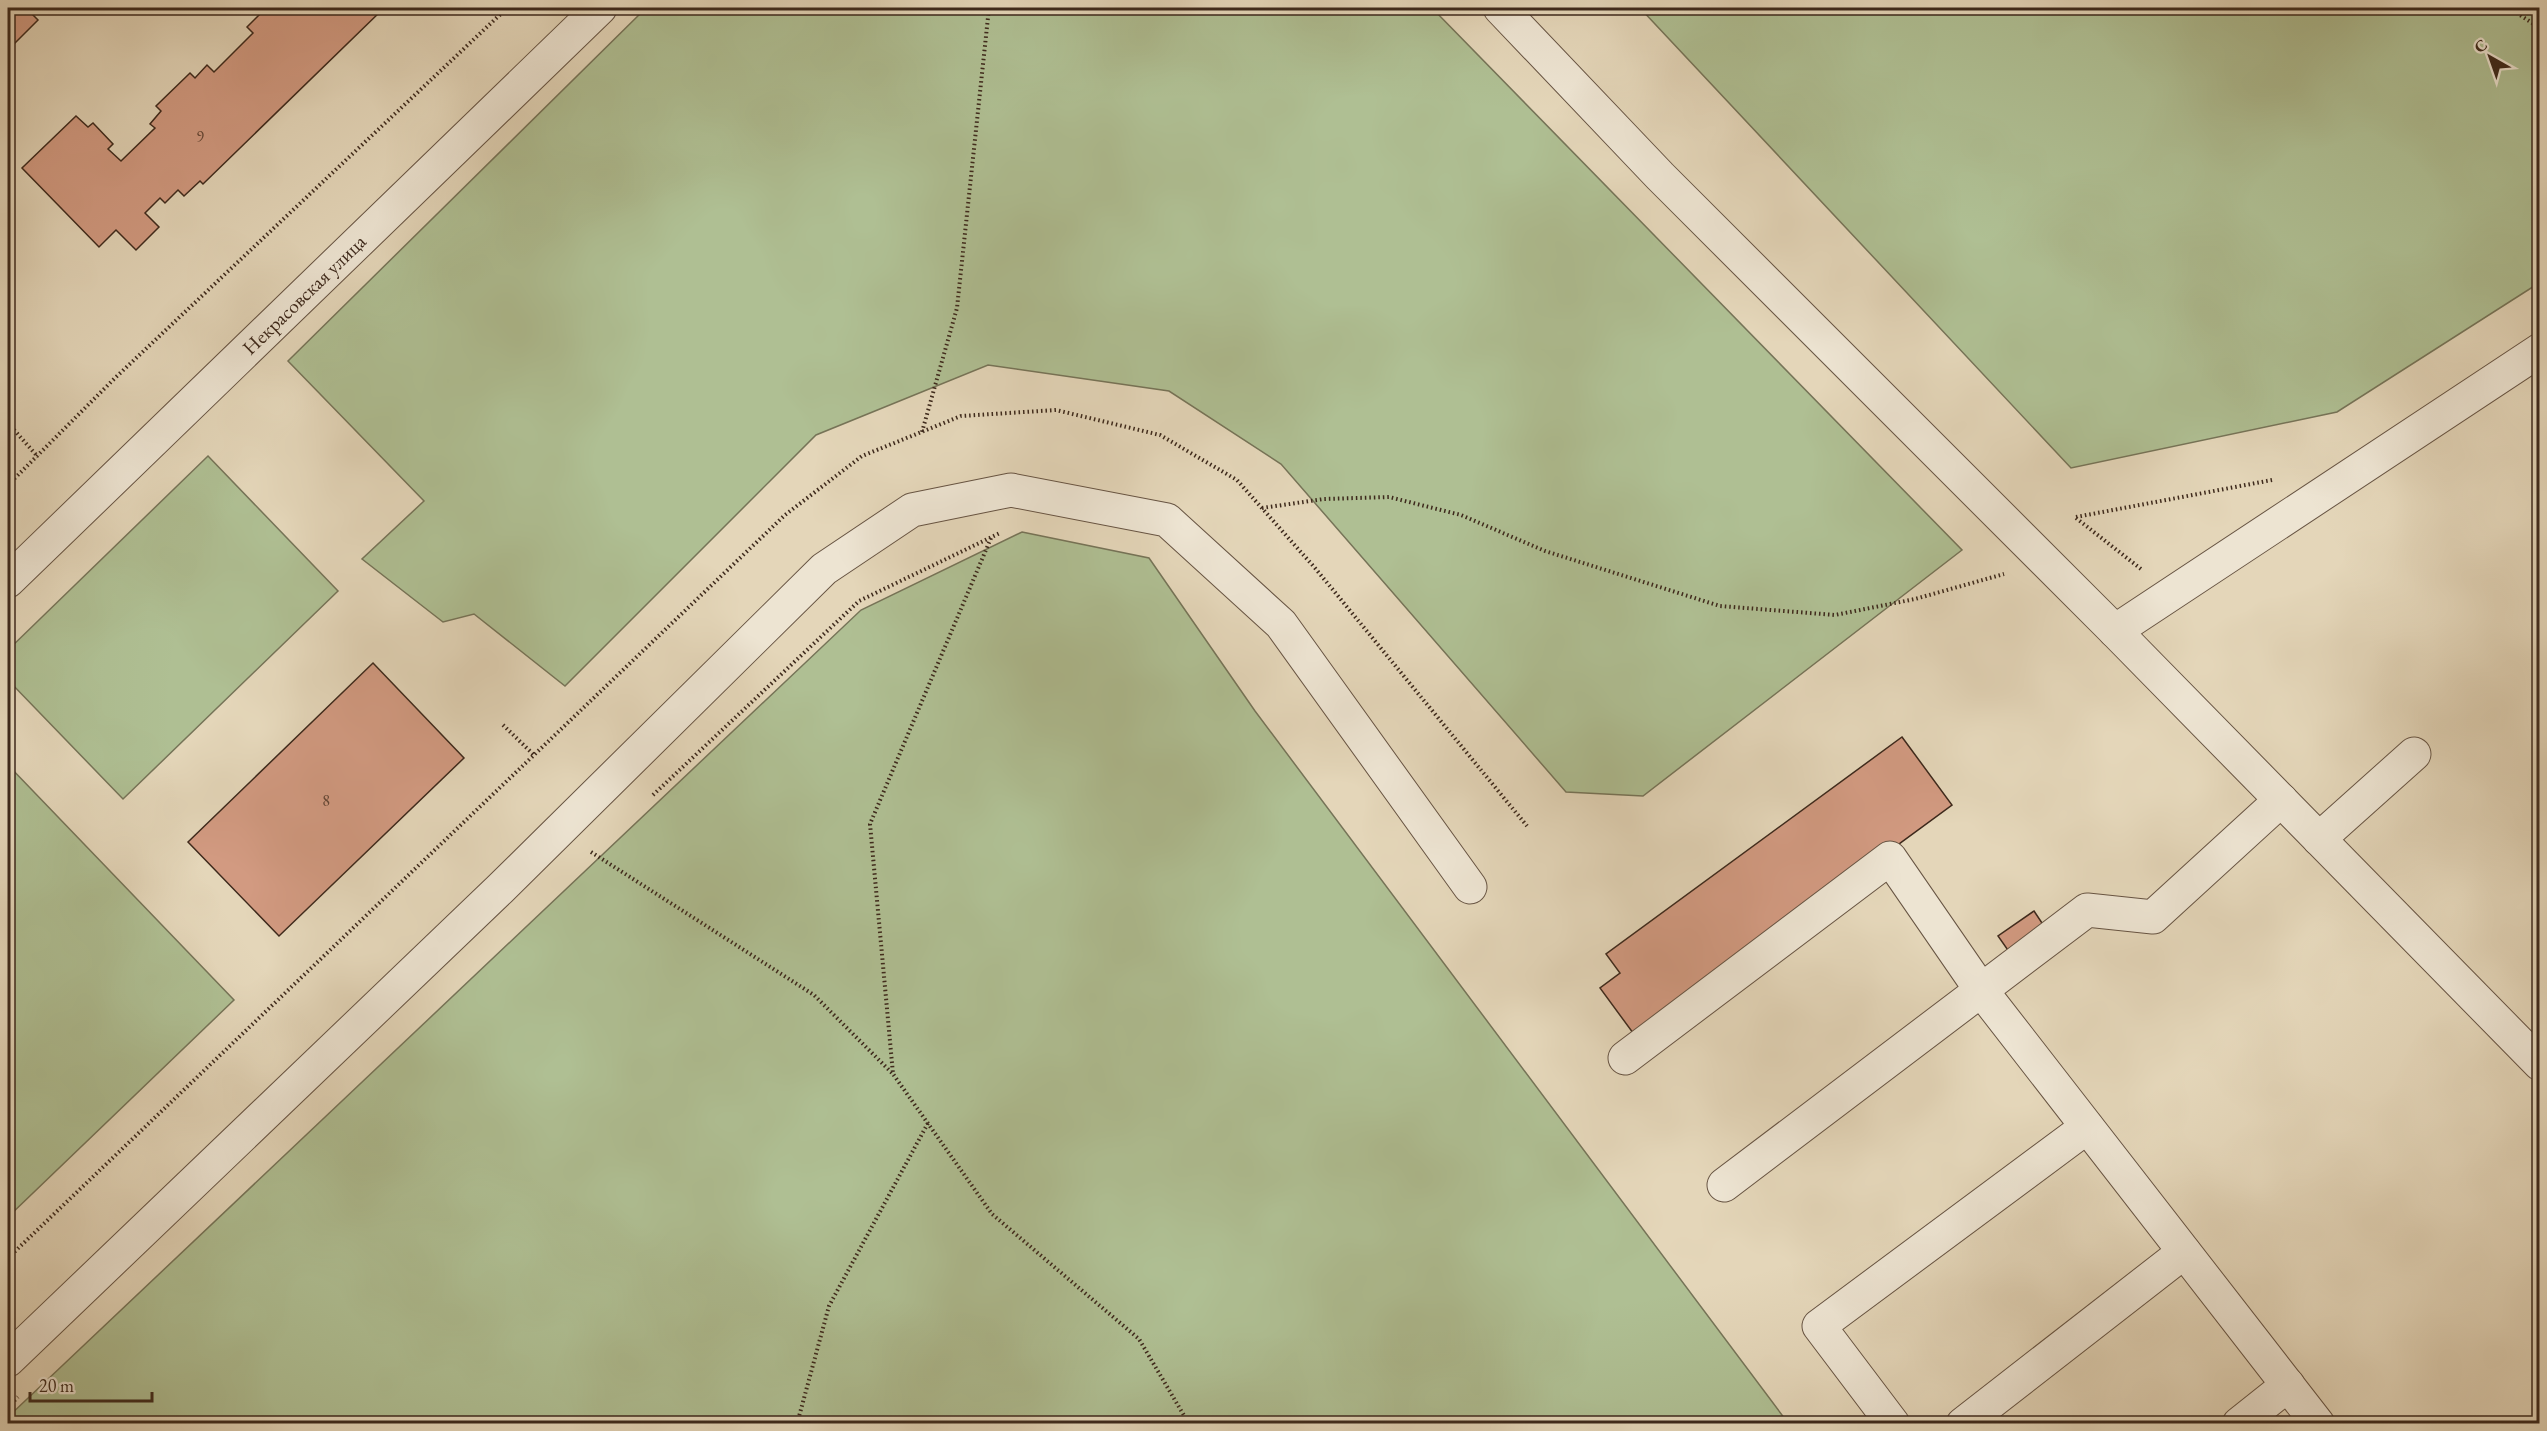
<svg xmlns="http://www.w3.org/2000/svg" width="2547" height="1431" font-family="'EB Garamond',serif">
	<style>
		.green { fill: #afbf93; stroke: #767458; stroke-width: 1.5 }
		.building { fill: #d29a81; stroke: #3d291c; stroke-width: 1.5 }
		.lines { fill: none; stroke-linecap: round; stroke-linejoin: round }
		.minor-casing { stroke: #675443; stroke-width: 35 }
		.path { stroke: #3d291c; stroke-width: 4; stroke-dasharray: 1.5 3; stroke-linecap: butt }
		.minor { stroke: #ede4d2; stroke-width: 33 }
		.labels { text-anchor: middle; stroke-width: 4.5; stroke-linejoin: round; paint-order: stroke }
		.number-label { font-size: 16px; fill: #624535 }
		.street-label { font-size: 20px; fill: #3d291c; stroke: #ede4d2 }
	</style>
	<rect width="100%" height="100%" fill="#e4d6b9"/>
	<filter id="stains"><feTurbulence type="fractalNoise" baseFrequency=".00333" numOctaves="4"/><feColorMatrix values="0 0 0 0 .2 0 0 0 0 .09 0 0 0 0 .02 0 0 0 .5 -.17"/></filter>
	<radialGradient id="worn" r=".72"><stop offset=".6" stop-color="#630" stop-opacity="0"/><stop offset="1" stop-color="#630" stop-opacity=".3"/></radialGradient>
	<path class="green" d="M646 8H1432L1962 550 1643 796 1566 792 1281 464 1169 391 988 365 816 435 565 686 474 614 443 622 362 559 424 501 288 361Z
		M1640 8H2539V283L2337 412 2071 468Z
		M208 456 338 591 123 799 8 680V650Z
		M1022 532 1149 558 1255 711 1788 1423H8V1417L861 610Z
		M8 765 234 1000 8 1217Z"/>
	<path class="building" d="M8 8H26L38 20 8 50Z
		M261 8H384L203 184 200 181 184 196 178 190 165 203 160 198 145 213 159 227 136 250 116 230 99 247 22 168 76 116 88 127 93 123 113 144 108 149 121 161 155 128 150 124 161 111 156 106 190 73 195 78 207 65 214 72 253 33 247 27 264 10Z
		M373 663 464 758 279 936 188 842Z
		M1902 737 1952 805 1636 1037 1600 988 1620 973 1606 954Z
		M2034 911 2048 932 2012 956 1998 936Z"/>
	<g class="lines">
		<defs>
			<g id="minor">
				<path d="M1500 8 1660 176 2115 631 2540 1064"/>
				<path id="s1" d="M8 581 600 8"/>
				<path d="M2115 631 2540 350"/>
				<path d="M2319 839 2414 754"/>
				<path d="M1625 1058 1890 858 1981 990 2318 1424"/>
				<path d="M1724 1185 2087 910 2153 917 2281 800"/>
				<path d="M8 1360 500 889 824 569 912 510 1011 490 1167 520 1281 624 1470 887"/>
				<path d="M1893 1424 1819 1326 2087 1127"/>
				<path d="M1963 1424 2184 1252"/>
				<path d="M2239 1424 2288 1385"/>
			</g>
		</defs>
		<use href="#minor" class="minor-casing"/>
		<path class="path" d="M2509 8 2540 28
			M8 379V405
			M8 423 38 457
			M922 432 957 308 989 8
			M8 485 115 378 507 8
			M1262 508 1324 499 1389 497 1461 515 1545 551 1720 606 1835 615 1915 599 2004 574
			M2076 517 2272 480
			M2076 518 2141 569
			M991 538 870 824 893 1074 992 1214 1139 1339 1189 1424
			M503 725 534 755
			M653 795 859 601 1000 533
			M591 852 814 995 893 1074
			M8 1258 785 515 862 456 961 416 1056 410 1160 435 1237 480 1315 568 1527 826
			M8 1407 18 1397
			M797 1424 829 1306 928 1123"/>
		<use href="#minor" class="minor"/>
	</g>
	<g class="labels">
		<g class="number-label">
			<text x="200" y="142">9</text>
			<text x="326" y="806">8</text>
		</g>
		<g class="street-label">
			<text dy="7" stroke="none"><textPath href="#s1" startOffset="412">Некрасовская улица</textPath></text>
		</g>
	</g>
	<rect width="2547" height="1431" fill="none" stroke="#e4d6b9" stroke-width="30"/>
	<rect x="9" y="9" width="2529" height="1413" fill="none" stroke="#3d291c" stroke-width="3"/>
	<rect x="15" y="15" width="2517" height="1401" fill="none" stroke="#3d291c" stroke-width="1.5"/>
	<g transform="translate(2490 57) rotate(320)" stroke="#ede4d2" stroke-width="4.5" paint-order="stroke">
	<path d="M0-4.5L10 22L0 15L-10 22Z" fill="#3d291c"/>
	<text y="-9" font-size="16" font-weight="bold" text-anchor="middle" fill="#3d291c">С</text>
	</g>
	<path d="M30 1392v9h122v-9" fill="none" stroke="#3d291c" stroke-width="3"/>
	<text x="39" y="1392" font-size="18" fill="#3d291c" stroke="#ede4d2" stroke-width="4.5" paint-order="stroke">20 m</text>
	<rect width="100%" height="100%" filter="url(#stains)"/>
	<rect width="100%" height="100%" fill="url(#worn)"/>
</svg>
